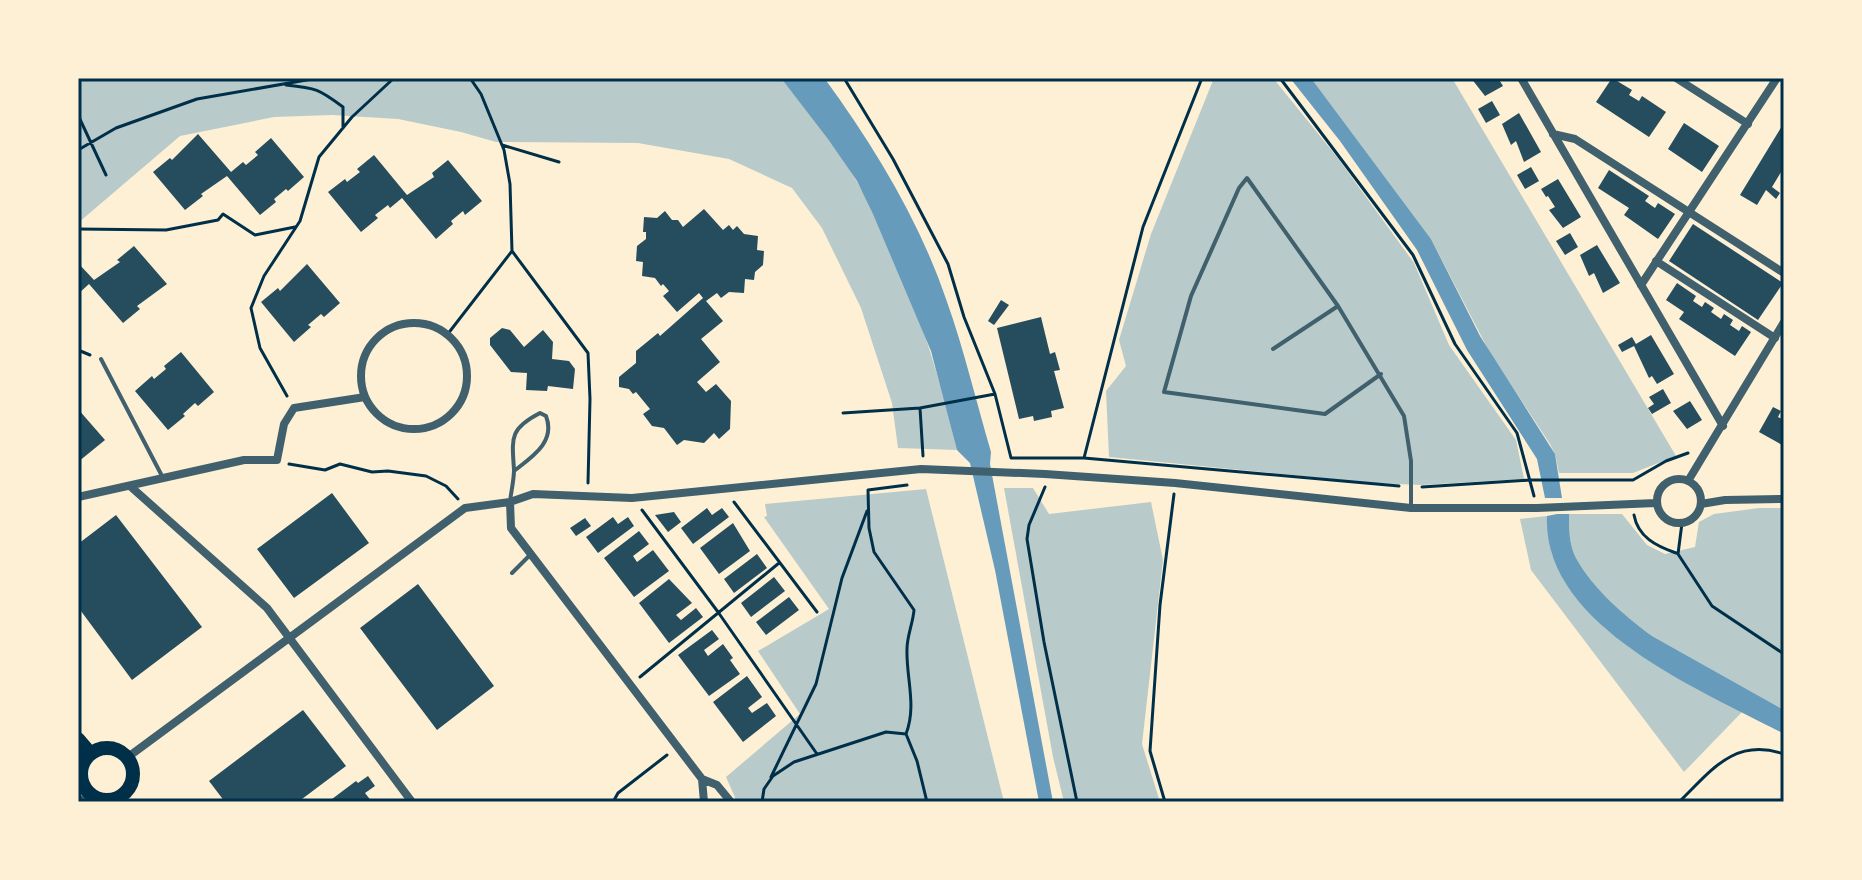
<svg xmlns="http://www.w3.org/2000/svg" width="1862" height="880" font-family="'Exo 2',sans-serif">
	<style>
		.green { fill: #b9caca }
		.water { fill: #669bbc }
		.building { fill: #264d5e }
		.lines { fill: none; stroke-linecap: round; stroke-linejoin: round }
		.path { stroke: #003049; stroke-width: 3 }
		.service { stroke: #3f606c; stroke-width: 4 }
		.minor { stroke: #3f606c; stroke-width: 8 }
		.primary { stroke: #003049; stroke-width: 14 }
		.neatline { fill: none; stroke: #003049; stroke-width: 3 }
	</style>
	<rect width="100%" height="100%" fill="#fdf0d5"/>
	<path class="green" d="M78 78H781C808 111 835 145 857 182 905 263 935 358 957 450L898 448 892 403 861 308 822 228 792 188 729 159 638 143 496 142 461 132 398 119 332 115 274 117 180 136 78 223Z
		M1214 78H1273L1337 157 1414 263 1449 345 1516 440 1524 479 1421 485 1373 483 1109 457 1106 391 1126 366 1119 340 1151 234Z
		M1311 78H1452L1676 456 1633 473H1559L1555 454 1550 444 1490 353 1431 239Z
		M1004 488H1033L1049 514 1151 502 1163 560 1142 744 1160 802H1064L1053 757Z
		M926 489 1004 802H737L726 777 800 714 758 651 829 609 764 517 767 516 765 504Z
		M1759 508H1784V710L1652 636C1625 616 1593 589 1576 558 1569 545 1569 528 1569 514H1622L1647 545 1665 554 1695 547 1699 522 1714 514Z
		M1547 516 1552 554 1585 608 1607 630 1636 652 1742 712 1684 772 1531 570 1520 519Z"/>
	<path class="water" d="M781 78 825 79C874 146 919 220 946 299 964 349 976 401 991 452L990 464 1053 802H1039L995 570 970 463 957 450 931 351 873 214 857 181 828 139Z
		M1290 78H1311L1431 239 1480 336 1555 454 1562 498H1545L1537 459 1467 350 1417 250 1340 141Z
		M1557 514H1569C1569 528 1569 545 1576 558 1593 589 1625 616 1652 636L1784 710V734C1704 691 1542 627 1547 516Z"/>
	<path class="building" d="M1471 78H1498L1503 86 1485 96Z
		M1612 78 1632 90 1629 95 1639 101 1642 96 1666 112 1649 137 1596 102Z
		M1492 101 1500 115 1486 123 1478 109Z
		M1519 113 1541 152 1524 162 1516 141 1511 145 1502 124Z
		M1684 123 1719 146 1702 172 1668 149Z
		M1782 126 1784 167 1772 187 1780 193 1776 199 1766 190 1757 205 1740 195Z
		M198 134 231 172 243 162 246 165 258 155 255 152 271 138 304 177 288 191 286 189 274 199 276 202 260 215 227 176 201 194 203 196 185 210 153 172 170 158 172 160Z
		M374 155 407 195 434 177 432 173 448 160 482 201 465 215 463 211 451 221 453 224 436 239 402 198 390 208 388 205 375 215 378 218 361 232 328 192 345 179 347 182 360 172 357 169Z
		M1531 167 1539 181 1525 189 1517 175Z
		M1609 170 1649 196 1645 201 1655 208 1658 203 1675 214 1658 239 1624 215 1629 208 1598 188Z
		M1558 179 1581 217 1563 228 1549 210 1555 207 1548 196 1546 197 1541 189Z
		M704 209 723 230 729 225 733 230 737 226 744 234 758 236 757 250 764 251 763 265 755 272 754 280 745 279 744 293 729 292 721 298 717 293 706 301 723 321 701 339 720 362 697 382 706 392 716 384 731 401 730 429 719 439 714 433 704 443 684 440 677 445 664 428 652 426 643 414 650 409 636 392 633 394 629 389 619 387V377L636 363V351L658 333 660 336 703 298 699 293 677 312 663 296 669 291 663 284 661 286 655 278 642 276 643 262 636 261 637 246 646 239V232H643L644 217 657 218 665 211 672 220H678L683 227Z
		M1693 224 1783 283 1758 320 1669 261Z
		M1570 233 1578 247 1565 255 1556 241Z
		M1597 245 1620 283 1603 293 1594 273 1589 276 1580 255Z
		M134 246 167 284 137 306 140 309 123 323 89 284 78 294V263L94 280 120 262 117 260Z
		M307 264 340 303 324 317 321 314 308 325 311 327 294 342 261 302 278 288 280 291Z
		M1677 283 1696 296 1693 301 1702 307 1705 302 1714 308 1711 312 1721 319 1724 314 1733 320 1730 325 1739 331 1742 326 1751 332 1735 356 1679 319 1684 312 1666 300Z
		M1001 300 1009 305 994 325 988 321Z
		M1041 317 1050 354 1055 352 1060 370 1054 371 1064 408 1051 411 1052 417 1034 421 1033 416 1019 419 997 328Z
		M502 328 510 330 524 347 543 330 553 342 552 359 569 361 575 369 573 389 548 386 547 391 526 390 527 373 511 372 490 345V338Z
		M1651 335 1674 374 1657 384 1652 376 1649 378 1634 346 1622 352 1618 345 1632 337 1636 344Z
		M181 352 214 392 198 406 195 403 183 414 185 416 168 430 135 391 152 376 154 379 166 369 164 366Z
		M1663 389 1671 403 1652 414 1648 408 1654 404 1649 397Z
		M1690 401 1702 420 1687 429 1673 411Z
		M1773 407 1781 411 1778 417 1784 420V446L1759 432Z
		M78 409 105 440 78 462Z
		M332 493 369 543 294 598 257 549Z
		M707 508 712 515 722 508 729 517 693 544 681 528Z
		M674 512 681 522 668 532 655 515Z
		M116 515 202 627 132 680 78 607V544Z
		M613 517 618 524 628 517 634 526 598 553 586 537Z
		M585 518 591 526 576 536 570 528Z
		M733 523 750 551 719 574 700 548Z
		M639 531 649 544 633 556 637 562 653 550 669 571 634 597 604 558Z
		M757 554 767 568 734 593 724 579Z
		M774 577 785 591 751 617 741 603Z
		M669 579 692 603 676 615 681 620 696 608 703 617 669 643 639 603Z
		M418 584 494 686 437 730 360 628Z
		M789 597 799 610 766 635 756 622Z
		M712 630 719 639 704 650 708 656 723 644 733 658 730 660 740 674 709 696 678 655Z
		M747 676 762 697 748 708 752 713 767 703 776 716 743 742 713 702Z
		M303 710 346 766 298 802H225L209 781Z
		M368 776 375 786 365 793 372 802H328L356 781 358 783Z"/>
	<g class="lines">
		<path class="path" d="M470 78 481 94 504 150 510 184 512 251 588 353 590 399 588 483
			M844 78 893 159 948 264 964 317 995 394 1011 458
			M1280 78 1413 255 1455 344 1517 433 1534 496
			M286 85C316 88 319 89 343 107V128
			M78 115 106 175
			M502 145 559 162
			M78 150 116 128 197 99 318 78
			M78 229 166 230 218 220 223 214 255 235 295 227
			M447 335 512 251
			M78 350 90 355
			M287 396 260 348 251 308 264 276 300 221 319 157 352 117 394 78
			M843 413 920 408
			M923 456 920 408 995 394
			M1012 458H1084L1399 486
			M1084 458 1143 227 1202 78
			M289 464 325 470 340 464 372 472 388 471 426 476 446 486 458 499
			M1045 487 1029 525 1027 539 1044 642 1077 802
			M1422 487 1530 480H1633L1666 461 1688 453
			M734 502 817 612
			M642 510 718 612 817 754
			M1634 515C1638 537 1656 546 1676 553
			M1682 523 1678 554 1712 606 1784 654
			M640 677 779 563
			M906 734 917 761 927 802
			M771 777 816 684 842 578 867 511
			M613 802 618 793 667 755
			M762 802 764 789 773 776 794 762 886 732 906 734C917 705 906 678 907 649 907 636 913 623 914 610L874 552 869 528 868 490 907 485
			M1165 802 1150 751 1160 605 1174 494
			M1679 802C1711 771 1734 737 1784 754"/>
		<path class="service" d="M1273 349 1338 306
			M101 359 162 476
			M1381 374 1325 414 1164 392 1191 296 1239 188 1247 178 1338 306 1404 416 1411 461V508
			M510 502C511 492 514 480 514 470 512 438 509 429 540 413L546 416C556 442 532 457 514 471
			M512 573 529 556"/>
		<path class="minor" d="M1521 78 1723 426
			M1676 78 1748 124
			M1553 134 1575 139 1784 273
			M1656 261 1775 338
			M1641 285 1777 78
			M361 376a53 53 0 1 1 106 0a53 53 0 1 1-106 0Z
			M1657 501a22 22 0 1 1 44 0a22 22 0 1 1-44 0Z
			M1688 481 1784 322
			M130 486 267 608 412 802
			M78 497 244 460H277L284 424 294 408 365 397
			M510 502 511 528 702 779 717 785 731 802
			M1701 504 1725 500 1784 499
			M128 757 465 508 510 502 533 494 632 498 921 469 1045 474 1175 483 1411 508H1537L1656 503
			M702 779 704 802
			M80 802 91 794"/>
		<path class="primary" d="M78 739 90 753
			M81 774a26 26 0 1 1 52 0a26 26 0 1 1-52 0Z"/>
	</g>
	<rect width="1862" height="880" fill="none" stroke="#fdf0d5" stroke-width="160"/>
	<rect x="80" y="80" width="1702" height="720" class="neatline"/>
</svg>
